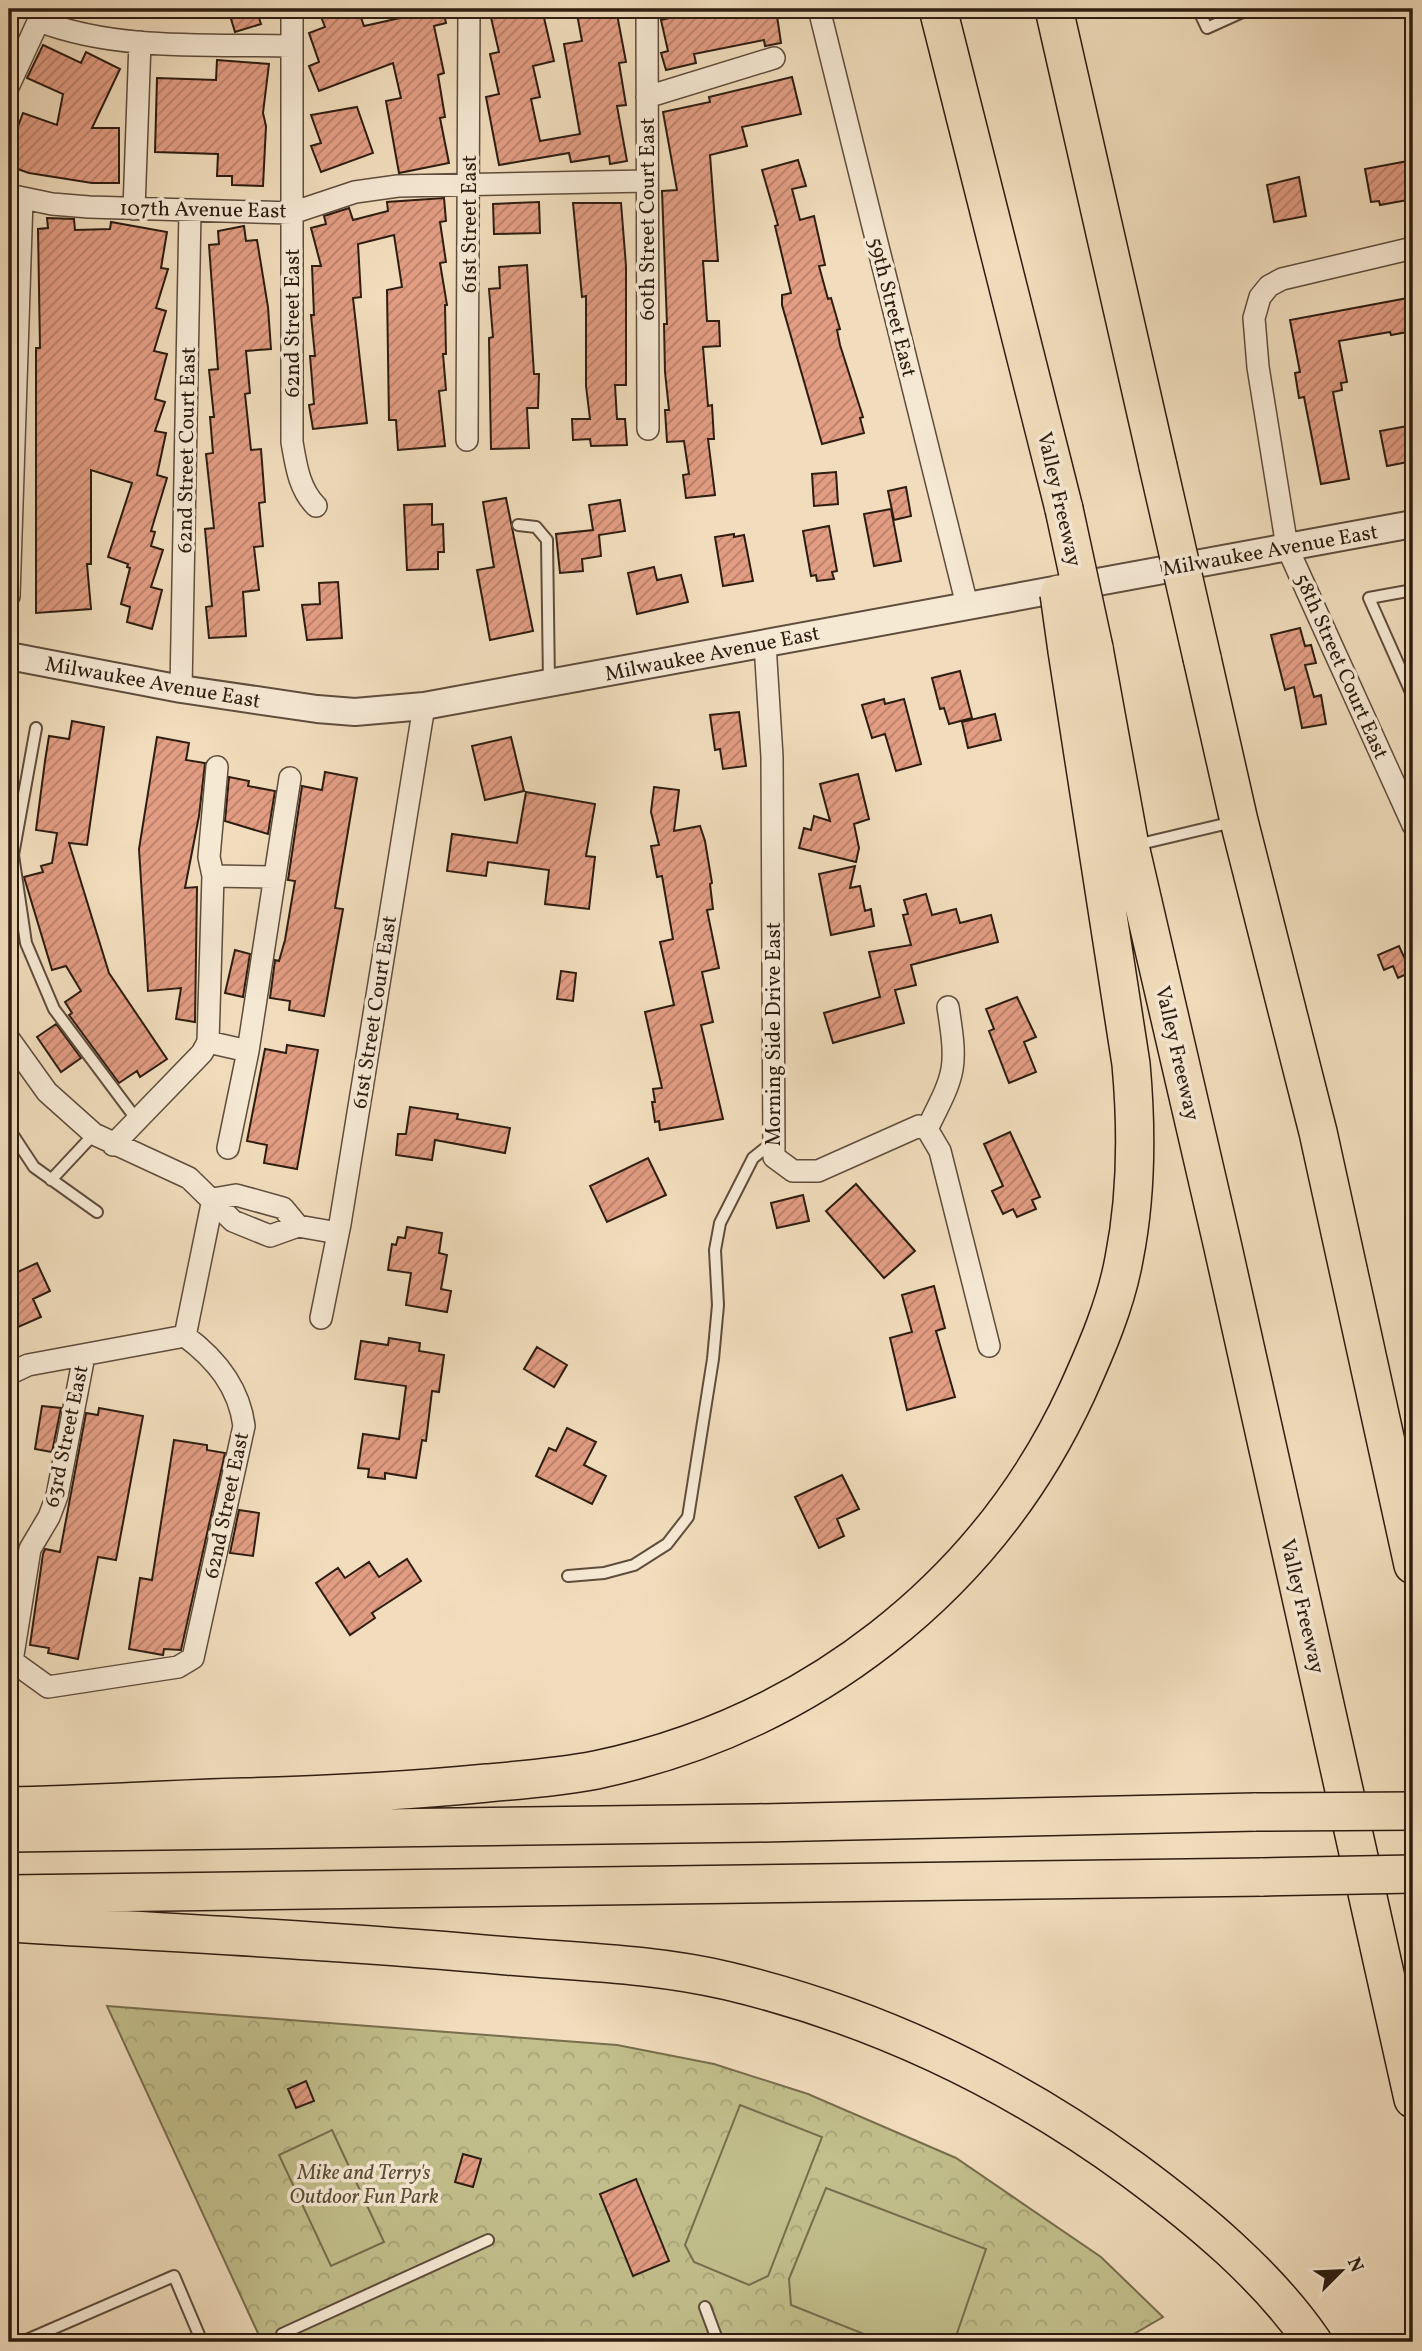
<svg xmlns="http://www.w3.org/2000/svg" width="1422" height="2351" font-family="Vollkorn,serif">
	<style>
		.park { fill: url(#park-crowns); stroke: #786e4e; stroke-width: 2 }
		.pitch { fill: #c2bf8c; stroke: #786e4e; stroke-width: 2 }
		.building { fill: url(#building-hatch); stroke: #2e1d11; stroke-width: 2 }
		.lines { fill: none; stroke-linecap: round; stroke-linejoin: round }
		.service-casing { stroke: #5f4d3c; stroke-width: 14 }
		.minor-casing { stroke: #5f4d3c; stroke-width: 24 }
		.tertiary-casing { stroke: #5f4d3c; stroke-width: 30 }
		.motorway-casing { stroke: #2e1d11; stroke-width: 40 }
		.service { stroke: #f6e9d4; stroke-width: 10 }
		.minor { stroke: #f6e9d4; stroke-width: 21 }
		.tertiary { stroke: #f6e9d4; stroke-width: 26 }
		.motorway { stroke: #f1ddbd; stroke-width: 37 }
		.motorway-bridge-casing { stroke: #2e1d11; stroke-width: 40; stroke-linecap: butt }
		.motorway-bridge { stroke: #f1ddbd; stroke-width: 37 }
		.labels { text-anchor: middle; stroke-width: 7; stroke-linejoin: round; paint-order: stroke }
		.street-label { font-size: 21px; fill: #2e1d11; stroke: #f6e9d4 }
		.park-label { font-size: 21px; font-style: italic; fill: #5a4e36; stroke: #f6e9d4 }
	</style>
	<defs>
		<pattern id="park-crowns" width="20" height="18" patternUnits="userSpaceOnUse" patternTransform="scale(1.75)"><rect width="20" height="18" fill="#c2bf8c"/><path d="M2 6a3 3 0 1 1 6 0M12 15a3 3 0 1 1 6 0" fill="none" stroke="#a7a478"/></pattern>
		<pattern id="building-hatch" width="6" height="6" patternUnits="userSpaceOnUse" patternTransform="scale(1.75)"><rect width="6" height="6" fill="#e29d83"/><path d="M-1 1l2-2M0 6l6-6M5 7l2-2" fill="none" stroke="#b87f6a"/></pattern>
	</defs>
	<rect width="100%" height="100%" fill="#f1ddbd"/>
	<filter id="stains"><feTurbulence type="fractalNoise" baseFrequency=".00286" numOctaves="4"/><feColorMatrix values="0 0 0 0 .2 0 0 0 0 .09 0 0 0 0 .02 0 0 0 .5 -.17"/></filter>
	<radialGradient id="worn" r=".72"><stop offset=".6" stop-color="#630" stop-opacity="0"/><stop offset="1" stop-color="#630" stop-opacity=".3"/></radialGradient>
	<path class="park" d="M107 2006 617 2045 714 2064 808 2094 956 2158 1101 2257 1163 2317 1120 2342H262Z"/>
	<path class="pitch" d="M740 2105 822 2137 768 2276 749 2285 694 2262 685 2245Z
		M332 2130 384 2242 331 2266 279 2155Z
		M826 2188 986 2249 954 2342H884L791 2305 789 2279Z"/>
	<path class="building" d="M228 9H256L261 24 235 32Z
		M318 9H358L364 26 409 16 407 9H443L446 23 434 26 444 73 438 75 445 117 440 118 449 163 399 173 386 101 401 98 393 63 319 91 309 66 319 62 309 33 325 27Z
		M489 9H542L554 61 533 66 540 97 531 99 540 141 580 134 564 44 582 41 576 9H616L626 62 619 63 626 105 617 106 627 161 610 164 609 156 571 162 569 153 499 165 486 97 499 94 490 54 499 52Z
		M708 9H776L781 43 765 46 764 40 694 54 696 63 666 70 661 53 668 51 661 20Z
		M43 45 81 63 86 52 120 69 92 128H119V183H92L29 173 9 166V135L14 137 23 113 57 125 63 94 27 78Z
		M217 60 269 64 263 113 266 126 263 186 232 185V176H217L218 154 155 152 157 78 216 80Z
		M792 77 801 114 742 127 747 146 710 155 718 261H703L707 321H719L720 346 703 347 708 406 712 405 714 439H708L715 495 686 498 683 475 689 474 684 441 667 442 665 410H669L665 372 664 324H667L662 191 677 190 663 112 710 102 709 97Z
		M357 107 373 153 321 172 311 146 321 143 311 115Z
		M798 160 806 186 792 189 800 220 814 216 825 265 819 266 828 299 831 298 840 329 837 330 840 345 863 417 860 418 864 433 822 444 782 305V295L791 293 775 226 778 225 762 170Z
		M1413 160V199L1380 205 1379 201 1371 202 1365 169Z
		M1299 177 1306 216 1274 222 1267 185Z
		M444 198 446 221 440 222 446 262 440 263 447 305H445L446 354H443L446 390 439 391 445 446 398 450 396 420H389L387 290 402 287 394 235 358 244 361 297 353 298 367 423 313 429 309 405 314 404 310 356H315L311 315H314L312 266H321L311 228 326 224 324 216 349 208 353 220 388 211 387 202Z
		M539 202 540 233 494 234 493 204Z
		M573 203H621L626 266V385H615L617 419H625L627 445 591 446 590 439 573 440 572 419H590L586 386V296L582 297Z
		M47 218 74 219 75 230 110 229 111 222 167 232 161 268 168 269 156 308 166 311 154 351 167 354 155 399 165 402 155 431 166 433 157 475 167 478 151 531 155 532 151 546 163 550 151 587 162 590 152 629 127 622 130 607 121 604 130 568 127 567 128 564 108 557 132 483 91 470V564H87L91 609 36 613V348H40L38 229 48 228Z
		M244 226 246 241 257 240 268 307 271 349 246 351 250 393 245 394 251 450 261 449 265 502 259 503 263 546 254 547 259 590 243 592 246 636 209 638 206 607 212 606 205 529 214 528 206 454 213 453 210 417H214L209 370 218 369 209 245 219 244 218 231Z
		M527 265 534 374H539L538 408H527L529 448 491 449 489 338 493 337 489 289 500 288 499 267Z
		M1413 297V331L1391 335 1390 332 1339 341 1347 382 1341 383 1342 390 1333 392 1349 479 1321 484 1304 397 1299 398 1295 373 1300 372 1290 320Z
		M1413 425V461L1387 466 1380 431Z
		M836 472 838 504 814 506 812 474Z
		M906 487 911 516 894 520 888 491Z
		M506 498 533 631 490 640 477 570 494 567 483 502Z
		M620 500 625 531 599 535 601 556 582 559 583 571 560 573 556 534 593 530 589 505Z
		M432 504V525L443 524 444 552H438V569L407 570 404 505Z
		M891 509 901 561 874 566 864 514Z
		M829 526 837 571 832 572 834 579 817 581 816 575 811 576 803 531Z
		M734 534V537L744 535 753 581 723 586 715 537Z
		M654 567 657 580 681 575 688 602 637 614 628 573Z
		M338 582 342 638 307 640 302 605 320 604 319 583Z
		M1300 628 1305 646 1311 645 1316 663 1305 665 1314 697 1321 695 1326 724 1302 728 1294 687 1285 690 1271 635Z
		M960 671 972 718 949 724 944 708 940 709 932 678Z
		M884 699 885 704 904 699 921 764 896 771 885 734 872 738 862 705Z
		M739 712 746 766 723 769 720 749 715 750 710 715Z
		M995 714 1001 740 968 748 962 722Z
		M72 721 104 727 87 845 69 843 109 973 167 1059 140 1077 137 1071 119 1083 69 1015 72 1013 65 1002 81 991 66 966 52 970 24 877 43 872 41 866 52 863 57 833 36 830 45 761 49 736 69 739Z
		M157 737 189 743 186 760 205 763 199 816 185 888 197 887 195 1022 176 1019 181 988 148 991 139 849Z
		M511 737 524 791 485 800 472 746Z
		M325 772 357 778 335 908 343 909 324 1016 289 1010 290 1001 270 998 275 960 279 961 285 940 295 881 288 880 302 786 322 790Z
		M858 774 869 819 854 824 859 848 856 862 799 848 804 828 811 830 814 816 830 821 820 784Z
		M229 777 249 781 248 786 275 791 268 834 225 821Z
		M654 787 679 790 674 831 700 826 705 841 712 883 710 884 713 909 707 910 719 968 702 972 713 1022 701 1025 723 1119 660 1130 659 1121 655 1122 652 1102H655L653 1089 662 1088 645 1012 674 1005 660 942 673 939 662 876 657 877 651 846 659 845 651 812Z
		M526 792 595 804 586 856 595 857 589 909 545 904 549 870 488 862 486 876 447 871 452 834 517 843Z
		M855 866 850 888 860 886 865 911 871 909 874 926 831 935 819 874Z
		M926 894 932 915 956 909 960 923 991 915 998 942 911 965 916 985 895 990 904 1023 833 1043 824 1013 880 997 869 952 911 945 903 915 908 914 904 900Z
		M1399 946 1404 957 1413 953V971L1398 978 1393 966 1384 970 1378 955Z
		M235 950 250 954 243 997 225 993Z
		M561 971 576 973 573 1001 557 999Z
		M1017 997 1036 1037 1024 1042 1036 1072 1009 1083 989 1031 994 1029 986 1009Z
		M56 1024 81 1058 61 1072 37 1037Z
		M287 1045 318 1050 297 1169 264 1163 267 1145 247 1141 265 1049 286 1053Z
		M410 1107 458 1114 457 1119 510 1128 505 1153 435 1140 432 1160 396 1155 398 1134H406Z
		M1010 1132 1040 1197 1032 1200 1036 1209 1017 1217 1013 1209 1003 1214 992 1191 1003 1186 984 1144Z
		M648 1158 666 1195 607 1222 590 1186Z
		M856 1184 915 1251 884 1278 826 1211Z
		M803 1195 809 1221 777 1228 771 1203Z
		M407 1227 442 1233 439 1253 447 1255 441 1289 451 1291 447 1312 406 1305 411 1273 388 1270 392 1244 396 1245 398 1237 405 1238Z
		M37 1263 50 1291 33 1299 41 1317 9 1331V1276Z
		M934 1286 945 1328 936 1331 955 1397 907 1410 890 1338 912 1332 902 1295Z
		M389 1338 420 1343 419 1351 444 1355 439 1392 432 1391 426 1441 422 1440 416 1478 385 1473V1479L368 1477 369 1469 358 1468 363 1434 399 1439 406 1386 355 1379 361 1341 388 1345Z
		M537 1347 567 1365 554 1387 524 1369Z
		M42 1406 61 1408 52 1452 35 1449Z
		M99 1408 143 1416 116 1560 98 1557 78 1659 48 1653 49 1648 30 1645 43 1554 45 1549 60 1552 86 1413 98 1415Z
		M567 1428 596 1442 584 1465 606 1476 592 1504 536 1476 549 1448 556 1451Z
		M174 1440 207 1445V1450L225 1453 181 1650 164 1649 163 1655 129 1649 140 1578 152 1580Z
		M842 1475 859 1509 837 1519 844 1536 819 1548 795 1497Z
		M239 1510 259 1513 253 1556 230 1553Z
		M407 1559 421 1581 372 1613 375 1618 350 1635 316 1583 338 1568 345 1578 369 1562 379 1577Z
		M306 2081 314 2101 296 2108 288 2089Z
		M463 2154 481 2159 473 2187 455 2182Z
		M636 2179 669 2261 633 2276 600 2194Z"/>
	<g class="lines">
		<defs>
			<path id="service" d="M1198 9 1207 28 1249 9
				M518 525 536 527 547 540 549 683
				M1413 590 1369 598 1413 697
				M36 728 13 855 26 943 54 1009 137 1120
				M1136 845 1233 822
				M9 1129 34 1167 97 1212
				M51 1180 94 1134
				M568 1576 604 1573 634 1565 667 1544 688 1517 713 1359 718 1305 715 1250 720 1223 753 1158 773 1142
				M705 2307 718 2342
				M22 2342 174 2276 202 2342
				M286 2342 282 2334 488 2240"/>
			<path id="minor" d="M292 9V442C296 465 299 489 316 506
				M647 9 648 429
				M819 9 967 605
				M39 21C118 51 209 44 292 46
				M9 85 44 9
				M647 97 774 58
				M9 195 52 204 89 207 292 213 355 192 398 186 647 181
				M134 209 140 42
				M1413 248 1282 279 1269 286 1260 297 1254 318 1258 367 1287 547 1413 825
				M467 440 469 9
				M9 596 22 199
				M765 644 772 757 774 1157 793 1171H818L919 1126 927 1129 940 1151 989 1346
				M181 689 190 211
				M217 767 209 857 213 876 275 877
				M9 1039 47 1092 94 1134 189 1178 233 1221 270 1236 298 1226 338 1233
				M208 1042 248 1051 228 1148
				M248 1051 290 778
				M927 1129C955 1073 958 1070 948 1007
				M113 1145 202 1053 208 1042 213 876
				M213 1199 236 1195 283 1208 298 1226
				M321 1318 340 1224 424 706
				M84 1356 57 1496 49 1517 30 1549 12 1661 48 1687 178 1667 193 1658 244 1426C239 1387 216 1359 185 1336L213 1199
				M9 1374 28 1365 185 1336
				M9 1558 23 1589"/>
			<path id="tertiary" d="M9 656 181 689 317 709 355 712 424 706 1413 524"/>
			<path id="motorway" d="M938 9 1064 509
				M1054 9 1158 466
				M1094 648 1130 846 1222 1243 1413 2099
				M1202 658 1239 821 1318 1132 1413 1565
				M9 1806C87 1805 165 1799 244 1797 325 1795 406 1791 487 1783 523 1780 560 1777 596 1770 808 1725 986 1589 1077 1392 1096 1350 1116 1304 1124 1259 1137 1194 1137 1130 1131 1064L1067 651
				M9 1833 757 1823 1256 1812
				M9 1894 1263 1877
				M9 1923C175 1933 342 1941 508 1956 581 1962 656 1964 728 1981 875 2016 1011 2081 1133 2170 1198 2218 1267 2275 1313 2342"/>
		</defs>
		<use href="#service" class="service-casing"/>
		<use href="#minor" class="minor-casing"/>
		<use href="#tertiary" class="tertiary-casing"/>
		<use href="#motorway" class="motorway-casing"/>
		<use href="#service" class="service"/>
		<use href="#minor" class="minor"/>
		<use href="#tertiary" class="tertiary"/>
		<use href="#motorway" class="motorway"/>
		<defs>
			<path id="motorway-bridge" d="M1158 466 1202 658
				M1064 509 1094 648
				M1059 594 1067 651
				M1256 1812 1413 1811
				M1263 1877 1413 1874"/>
		</defs>
		<use href="#motorway-bridge" class="motorway-bridge-casing"/>
		<use href="#motorway-bridge" class="motorway-bridge"/>
	</g>
	<g class="labels">
		<g class="street-label">
			<text transform="translate(203 209) rotate(1)" y="7">107th Avenue East</text>
			<text transform="translate(647 219) rotate(-90)" y="7">60th Street Court East</text>
			<text transform="translate(469 224) rotate(-90)" y="7">61st Street East</text>
			<text transform="translate(893 307) rotate(76)" y="7">59th Street East</text>
			<text transform="translate(292 323) rotate(-90)" y="7">62nd Street East</text>
			<text transform="translate(186 450) rotate(-89)" y="7">62nd Street Court East</text>
			<text transform="translate(1060 499) rotate(77)" y="7">Valley Freeway</text>
			<text transform="translate(1270 550) rotate(-10)" y="7">Milwaukee Avenue East</text>
			<text transform="translate(712 653) rotate(-11)" y="7">Milwaukee Avenue East</text>
			<text transform="translate(1342 666) rotate(66)" y="7">58th Street Court East</text>
			<text transform="translate(153 682) rotate(10)" y="7">Milwaukee Avenue East</text>
			<text transform="translate(374 1012) rotate(-81)" y="7">61st Street Court East</text>
			<text transform="translate(773 1034) rotate(-90)" y="7">Morning Side Drive East</text>
			<text transform="translate(1178 1053) rotate(77)" y="7">Valley Freeway</text>
			<text transform="translate(66 1436) rotate(-78)" y="7">63rd Street East</text>
			<text transform="translate(226 1505) rotate(-78)" y="7">62nd Street East</text>
			<text transform="translate(1303 1606) rotate(77)" y="7">Valley Freeway</text>
		</g>
		<g class="park-label">
			<text x="364" y="2179">Mike and Terry's<tspan x="364" dy="24">Outdoor Fun Park</tspan></text>
		</g>
	</g>
	<rect width="1422" height="2351" fill="none" stroke="#f1ddbd" stroke-width="35"/>
	<rect x="10" y="10" width="1401" height="2330" fill="none" stroke="#2e1d11" stroke-width="3.5"/>
	<rect x="18" y="18" width="1387" height="2316" fill="none" stroke="#2e1d11" stroke-width="2"/>
	<g transform="translate(1341 2271) rotate(66)" stroke="#f6e9d4" stroke-width="5" paint-order="stroke">
	<path d="M0-5L12 26L0 18L-12 26Z" fill="#2e1d11"/>
	<text y="-10" font-size="19" font-weight="bold" text-anchor="middle" fill="#2e1d11">N</text>
	</g>
	<rect width="100%" height="100%" filter="url(#stains)"/>
	<rect width="100%" height="100%" fill="url(#worn)"/>
</svg>
